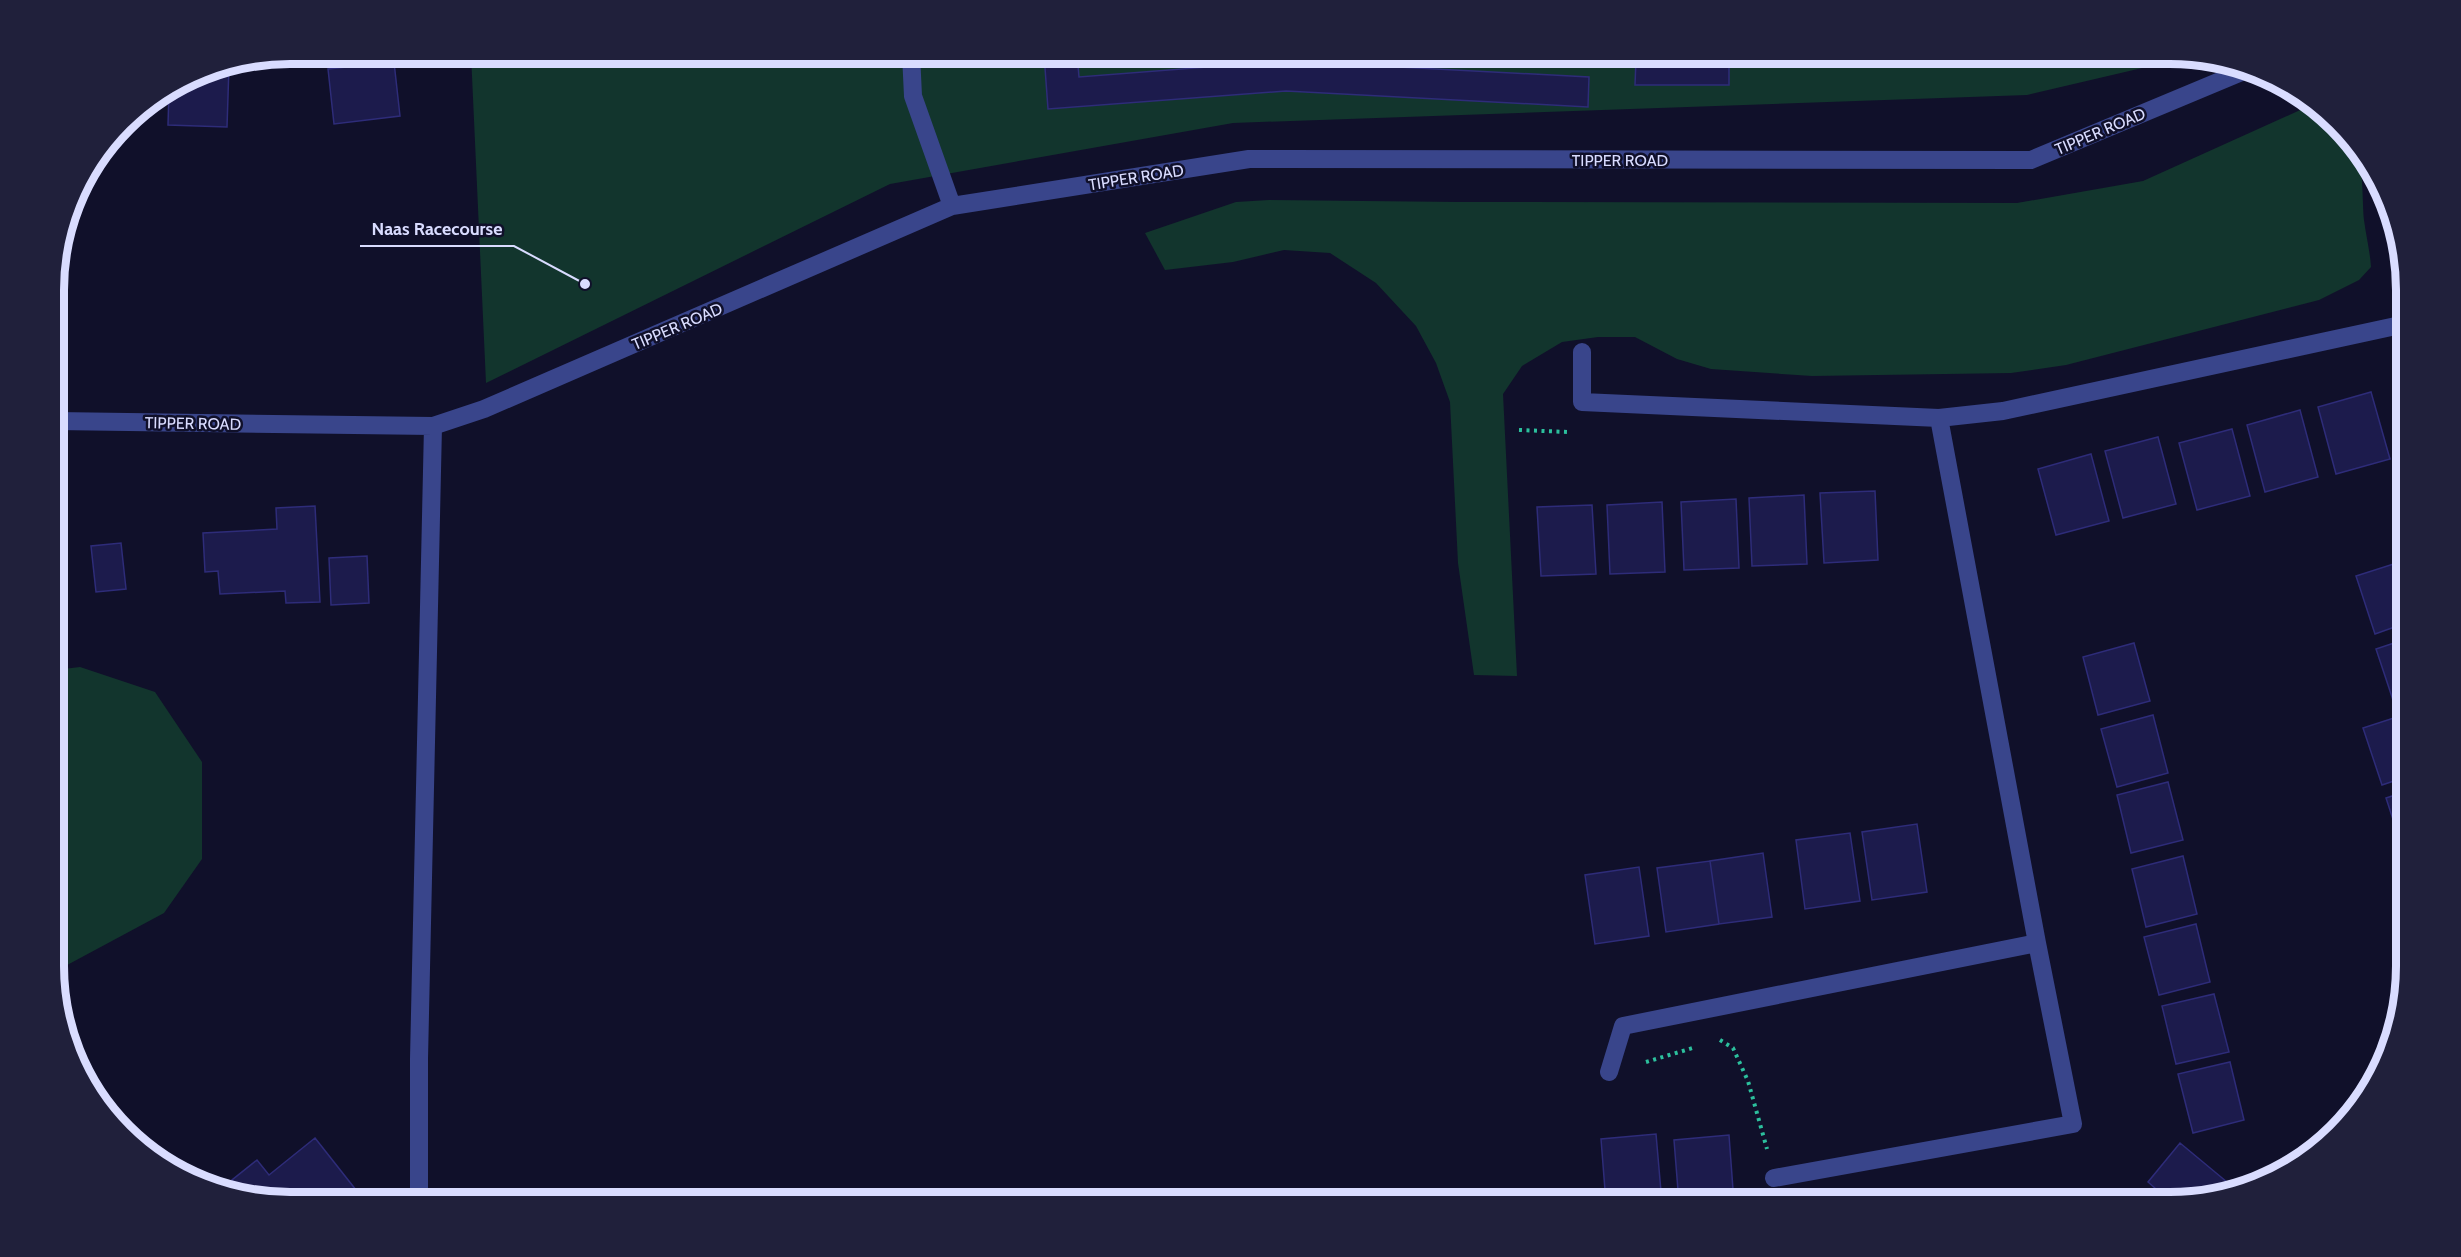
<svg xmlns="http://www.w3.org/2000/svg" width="2461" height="1257" font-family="Cabin,sans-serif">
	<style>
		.green { fill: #12352d }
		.building { fill: #1c1b4c; stroke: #2e2c79; stroke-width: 1.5 }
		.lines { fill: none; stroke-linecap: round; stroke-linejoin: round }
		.path { stroke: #2cc09d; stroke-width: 4; stroke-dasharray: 3 4.5; stroke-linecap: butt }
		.minor { stroke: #39458b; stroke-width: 18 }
		.labels { text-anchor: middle; stroke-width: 5; stroke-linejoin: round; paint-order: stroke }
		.street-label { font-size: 16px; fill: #d9dcff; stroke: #10102a }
		.rim { fill: none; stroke: #d9dcff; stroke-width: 8 }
		.leader { fill: none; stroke: #d9dcff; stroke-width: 2 }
		.callout-dot { fill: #d9dcff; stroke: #10102a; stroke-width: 2 }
		.callout-label { font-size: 18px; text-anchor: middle; font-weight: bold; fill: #d9dcff; stroke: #10102a; stroke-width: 5; stroke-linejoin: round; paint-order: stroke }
	</style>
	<rect width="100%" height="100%" fill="#10102a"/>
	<path class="green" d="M471 54H2171L2183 57 2172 61 2027 95 1233 123 890 184 486 383Z
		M2309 106C2321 116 2348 133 2355 146 2364 166 2362 199 2364 220 2366 236 2370 251 2371 267L2359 280 2319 300 2066 365 2011 373 1812 376 1711 369 1677 359 1635 337H1598L1562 342 1522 366 1503 394 1517 676 1474 675 1458 563 1450 402 1436 363 1416 326 1376 283 1330 253 1284 250 1233 262 1165 270 1145 233 1236 202 1269 200 1458 202 2017 203 2143 181Z
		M80 667 155 692 202 762V859L164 913 56 971 55 670Z"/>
	<path class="building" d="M1044 54H1077L1079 77 1284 61 1589 77 1588 107 1286 91 1048 109Z
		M1687 54H1729V85H1635L1636 59 1687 60Z
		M394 62 400 116 334 124 328 69Z
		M229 66 227 127 168 125 169 91 200 72Z
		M2371 392 2390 459 2336 474 2318 407Z
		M2300 410 2318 477 2265 492 2247 425Z
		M2232 429 2250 496 2197 510 2179 443Z
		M2158 437 2176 504 2123 518 2105 451Z
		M2091 454 2109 521 2056 535 2038 469Z
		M1875 491 1878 560 1824 563 1820 493Z
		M1804 495 1807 564 1752 566 1749 498Z
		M1736 499 1739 568 1684 570 1681 502Z
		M1662 502 1665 572 1610 574 1607 505Z
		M1592 505 1596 574 1541 576 1537 507Z
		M315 506 320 602 286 603 285 591 220 594 218 571 205 572 203 533 277 529 276 508Z
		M121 543 126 589 96 592 91 546Z
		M367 556 369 603 331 605 329 558Z
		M2406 560V623L2375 634 2356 576Z
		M2406 639V702L2395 706 2376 649Z
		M2134 643 2150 701 2098 715 2083 657Z
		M2406 714V777L2382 785 2363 728Z
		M2153 715 2168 773 2117 787 2101 729Z
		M2168 782 2183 840 2131 853 2117 795Z
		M2407 791V855L2405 856 2386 798Z
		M1917 824 1927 892 1872 900 1862 832Z
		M1850 833 1860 901 1805 909 1796 840Z
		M1763 853 1772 917 1719 924 1710 861Z
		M2183 856 2197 914 2146 927 2132 869Z
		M1710 861 1719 924 1666 932 1657 868Z
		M1639 867 1649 936 1595 944 1585 875Z
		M2196 924 2210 982 2159 995 2144 937Z
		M2214 994 2229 1052 2176 1064 2162 1006Z
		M2230 1062 2244 1120 2193 1133 2178 1074Z
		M1656 1134 1662 1203H1606L1601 1139Z
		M1729 1135 1734 1203H1679L1674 1140Z
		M315 1138 356 1190 340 1203H290L241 1192 232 1180 257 1160 269 1175Z
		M2180 1143 2233 1187 2227 1194 2186 1203H2172L2148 1182Z"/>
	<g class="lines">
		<path class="path" d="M1519 430 1568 432
			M1720 1040 1733 1048 1748 1081 1767 1149
			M1646 1062 1696 1047"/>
		<path class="minor" d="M911 54 913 96 952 206
			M1582 352V402L1939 418 2003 411 2405 324
			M55 421 433 426 484 409 952 206 1249 159 2031 160 2244 71
			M1609 1072 1623 1026 2037 943
			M1774 1178 2073 1124 2037 943 1939 418
			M419 1203V1059L433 426"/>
	</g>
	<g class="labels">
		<g class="street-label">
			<text transform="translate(2100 131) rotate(-23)" y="6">TIPPER ROAD</text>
			<text x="1620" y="166">TIPPER ROAD</text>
			<text transform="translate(1136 177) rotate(-9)" y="6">TIPPER ROAD</text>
			<text transform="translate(677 326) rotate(-23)" y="6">TIPPER ROAD</text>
			<text transform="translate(193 423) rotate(1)" y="6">TIPPER ROAD</text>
		</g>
	</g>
	<path d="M0 0H2461V1257H0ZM290 64H2170A226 226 0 0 1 2396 290V966A226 226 0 0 1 2170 1192H290A226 226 0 0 1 64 966V290A226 226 0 0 1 290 64Z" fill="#20203b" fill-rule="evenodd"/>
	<path class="rim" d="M290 64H2170A226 226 0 0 1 2396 290V966A226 226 0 0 1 2170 1192H290A226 226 0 0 1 64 966V290A226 226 0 0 1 290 64Z"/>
	<path class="leader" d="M585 284L514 246H360"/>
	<circle class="callout-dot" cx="585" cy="284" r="6"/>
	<g class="callout-label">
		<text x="437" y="235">Naas Racecourse</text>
	</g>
</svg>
